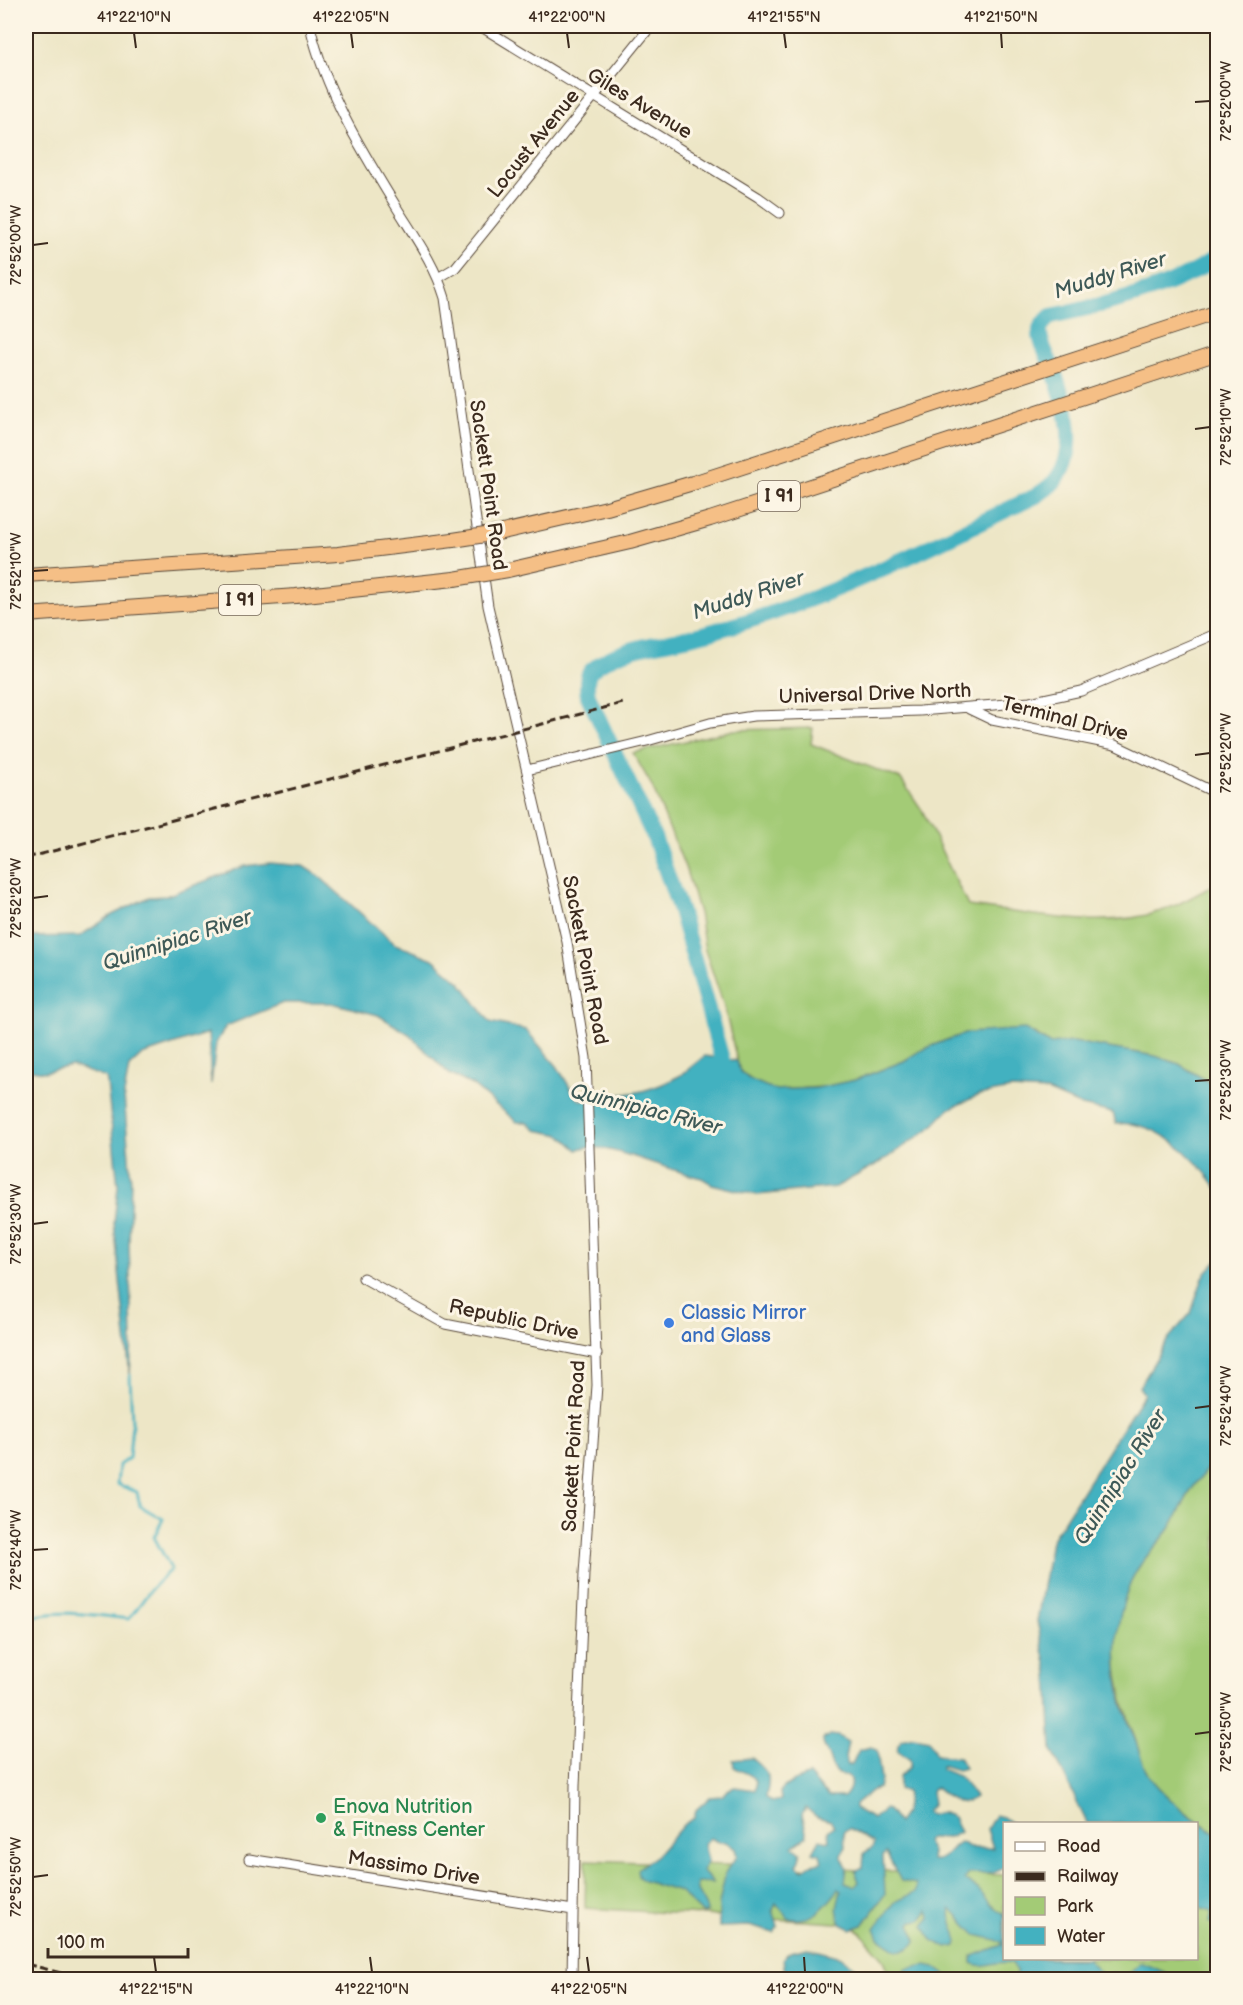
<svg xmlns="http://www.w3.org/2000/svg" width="1243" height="2005" font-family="'Balsamiq Sans',sans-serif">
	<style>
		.green { fill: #a3cb76; stroke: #6f7a4a; stroke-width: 1.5 }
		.water { fill: #43b1c0; stroke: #3f6e6f; stroke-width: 1.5; fill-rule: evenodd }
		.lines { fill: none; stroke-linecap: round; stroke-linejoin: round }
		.stream { stroke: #43b1c0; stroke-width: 3 }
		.river { stroke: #43b1c0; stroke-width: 16 }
		.minor-casing { stroke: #564637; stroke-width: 11 }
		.highway-casing { stroke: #564637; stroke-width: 16 }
		.minor { stroke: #fff; stroke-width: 9 }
		.highway { stroke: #f5bf86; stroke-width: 14 }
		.rail { stroke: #3b2a1e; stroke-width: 3; stroke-dasharray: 9 4.5; stroke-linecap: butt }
		.highway-bridge-casing { stroke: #564637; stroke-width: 16; stroke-linecap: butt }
		.highway-bridge { stroke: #f5bf86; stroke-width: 14 }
		.ticks { fill: none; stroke: #3b2a1e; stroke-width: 2 }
		.shop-dot { fill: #3f7fe0; stroke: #fcf5e5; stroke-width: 2 }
		.leisure-dot { fill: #2e9e5b; stroke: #fcf5e5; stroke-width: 2 }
		.labels { text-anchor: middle; stroke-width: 6; stroke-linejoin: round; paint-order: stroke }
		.shield { fill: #fcf5e5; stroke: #75675a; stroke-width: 1.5 }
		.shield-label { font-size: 18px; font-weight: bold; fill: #3b2a1e }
		.street-label { font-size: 20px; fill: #3b2a1e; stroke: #fcf5e5 }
		.shop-label { font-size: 20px; fill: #366cbe; stroke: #fcf5e5; text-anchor: start }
		.leisure-label { font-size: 20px; fill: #27864d; stroke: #fcf5e5; text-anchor: start }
		.water-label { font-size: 21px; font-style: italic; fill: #3e5957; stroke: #fcf5e5 }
		.neatline { fill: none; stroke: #3b2a1e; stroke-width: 2 }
		.ticks-label { font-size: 15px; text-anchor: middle; fill: #3b2a1e }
	</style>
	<rect width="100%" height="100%" fill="#fcf5e5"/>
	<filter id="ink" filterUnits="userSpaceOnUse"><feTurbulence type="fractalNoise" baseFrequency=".0167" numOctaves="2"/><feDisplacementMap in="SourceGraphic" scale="12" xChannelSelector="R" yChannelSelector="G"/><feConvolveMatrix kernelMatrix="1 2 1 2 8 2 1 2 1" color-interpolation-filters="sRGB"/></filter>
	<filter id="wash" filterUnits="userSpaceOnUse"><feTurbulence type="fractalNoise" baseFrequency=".008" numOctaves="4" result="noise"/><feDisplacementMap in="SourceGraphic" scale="24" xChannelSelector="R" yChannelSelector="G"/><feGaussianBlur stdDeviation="1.35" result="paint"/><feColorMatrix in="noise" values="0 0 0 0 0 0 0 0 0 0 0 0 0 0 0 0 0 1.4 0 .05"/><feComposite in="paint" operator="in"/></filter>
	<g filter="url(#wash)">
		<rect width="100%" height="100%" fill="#ede6c6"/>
		<path class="green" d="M813 728 811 744 901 779 922 810 968 906C1031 913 1103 932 1164 910 1183 903 1200 893 1217 883V1087L1179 1064 1155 1056 1074 1042 1049 1044 1034 1033 1010 1031 968 1033 944 1041 920 1051 904 1061 855 1080 823 1087 775 1090 754 1082 740 1071 737 1061 724 1006 705 950 699 913 685 867 652 786 633 753 734 730Z
			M1217 1453V1834C1192 1817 1170 1803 1151 1779 1142 1767 1140 1754 1136 1741 1115 1683 1106 1636 1133 1577 1142 1559 1157 1546 1169 1530 1178 1516 1184 1500 1194 1486 1203 1475 1210 1465 1217 1453Z
			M586 1860 1004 1875V1958H1196L1197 1907 1217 1913V1979H892L883 1958 853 1924 585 1908Z"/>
		<path class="water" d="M270 863 303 866 320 877 395 944 433 959 461 983 490 1022 526 1030 557 1066 575 1096 580 1100 597 1099 603 1095C629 1096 656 1089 679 1076 688 1071 696 1062 705 1056L737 1061 740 1071 749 1079 775 1090 817 1088 855 1080 904 1061 920 1051 944 1041 968 1033 1025 1029 1049 1044 1074 1042 1155 1056 1179 1064 1217 1087V1188C1195 1157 1157 1119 1116 1124L1113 1113 1082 1106 1047 1091 1011 1089 979 1095 949 1109 932 1127 884 1160 836 1187 757 1195 712 1184 702 1178C677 1174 595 1137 578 1150L561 1135 536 1130 527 1122H517L472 1085 449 1074 409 1034 378 1015 332 1003H283L226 1026 216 1043 211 1084 208 1033 142 1055 129 1067 124 1095 131 1182 129 1245 132 1338 130 1376 114 1223 118 1186 107 1083 106 1078 72 1066 44 1072 26 1069V937L80 936 112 915 149 897 166 896 245 866Z
			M1217 1260V1453C1210 1465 1203 1475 1194 1486 1184 1500 1178 1516 1169 1530 1157 1546 1142 1558 1133 1577 1109 1631 1112 1684 1134 1737 1140 1751 1141 1766 1151 1779 1172 1804 1191 1817 1217 1834V1929L1210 1922 1212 1912 1197 1907 1196 1824 1087 1823 1052 1750 1048 1673 1037 1621 1051 1541 1144 1394 1139 1387 1168 1339 1191 1313 1203 1277Z
			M830 1735 838 1736 848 1742 845 1758 848 1765 852 1764 859 1750 871 1747 877 1751 881 1780 879 1788 871 1791 855 1805V1809L873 1819 884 1809 888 1810 898 1823 905 1813 907 1792 899 1789V1777C904 1770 912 1771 910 1760L897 1750 901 1740 913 1737 929 1740 936 1755 959 1757 965 1768 957 1770 941 1765V1769L960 1777 975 1797C958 1809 949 1798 937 1788H933L931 1791 933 1804 926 1812 930 1815 941 1812 953 1817 960 1832 949 1838H929L926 1841 932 1852 931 1860C946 1862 949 1848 960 1842L971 1848H993L987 1829 995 1815 1003 1817 1011 1823 1004 1824V1867C994 1876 982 1874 969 1874L964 1880 978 1889 991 1905 1004 1914V1958L1088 1959 1106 1979 1111 1973 1126 1975 1139 1963H1142L1181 1979H1016V1970L1012 1963C997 1959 985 1970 972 1963V1956L1002 1945 1001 1941 976 1935 951 1909C947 1922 961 1933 956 1946L947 1948 932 1940 924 1926 930 1917 928 1910 921 1920 913 1921 910 1924 917 1939C914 1947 905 1952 897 1950L879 1938 875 1928 895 1902 916 1892V1884L901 1881 886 1853 883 1856 885 1894 863 1925 851 1929 841 1924C835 1906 837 1907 841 1891L839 1889C826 1906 813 1924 788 1918L776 1903 773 1910 778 1926 774 1933 749 1926 719 1927V1904L726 1871 737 1856 735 1849 726 1842H718L710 1838 704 1844 708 1861 702 1871 713 1883 697 1882C694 1894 706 1901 707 1912L703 1914 680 1892 644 1881 638 1876 637 1869 657 1855 684 1824 694 1818 696 1810 710 1797 722 1796 727 1790 735 1787 755 1790C761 1774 743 1774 734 1767L733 1760 752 1758C770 1773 771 1775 766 1797L772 1802 781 1800 780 1792C786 1783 800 1779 809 1775L828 1797H844C850 1791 853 1784 848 1776 833 1773 833 1771 829 1757 827 1750 822 1746 823 1739ZM806 1808 817 1817 831 1821 834 1826 828 1831 829 1841 820 1839 813 1852 820 1854 822 1862 811 1864 802 1870 797 1865 801 1852 793 1846 807 1836 802 1815ZM849 1828 874 1843 872 1848 864 1853 863 1867 855 1871 859 1882 855 1886 845 1882 847 1868 841 1855 845 1848 844 1831Z
			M808 1948 841 1957 872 1979H794L785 1972 783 1958 790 1952Z
			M926 1965 935 1967 951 1979H899L906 1969Z"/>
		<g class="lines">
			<path class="stream" d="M26 1618C61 1609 93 1615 129 1619L152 1588 171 1569 154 1537 163 1519 140 1506 137 1492 117 1484 119 1465 129 1458 132 1423 130 1375"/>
			<path class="river" d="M727 1077 680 910 654 837 588 696C587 687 585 677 592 670 615 648 660 644 690 637 814 608 922 550 1036 496 1043 491 1053 485 1057 478 1082 445 1063 396 1050 362 1046 353 1039 340 1040 330 1041 324 1047 320 1051 316 1109 304 1168 291 1218 257"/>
		</g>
	</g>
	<g filter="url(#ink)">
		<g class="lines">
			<defs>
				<path id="minor" d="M310 26C326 93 361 149 397 208 415 237 435 265 445 298L488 606 567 942 586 1058 597 1385 584 1574 575 1786 572 1980
					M480 26 758 197 780 213
					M438 278 455 268 651 26
					M969 709 992 720 1115 745 1218 794
					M527 770 647 741 710 723 753 716 920 711 1030 702 1081 691 1218 633
					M363 1278 445 1324 597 1354
					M249 1859 573 1910"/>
				<path id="highway" d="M498 533 607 508 693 483 1218 312
					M508 570 630 542 710 519 1218 353
					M26 575 338 554 453 540
					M26 615 296 596 454 579"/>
			</defs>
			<use href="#minor" class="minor-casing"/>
			<use href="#highway" class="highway-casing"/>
			<use href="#minor" class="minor"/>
			<use href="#highway" class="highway"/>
			<path class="rail" d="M26 858 627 702
				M26 1964 89 1980"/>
			<defs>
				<path id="highway-bridge" d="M453 540 498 533
					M454 579 508 570"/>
			</defs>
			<use href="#highway-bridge" class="highway-bridge-casing"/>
			<use href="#highway-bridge" class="highway-bridge"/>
		</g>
	</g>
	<path class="ticks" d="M134 33 136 48M351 33 353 48M567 33 569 48M784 33 786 48M1001 33 1002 48M1195 102 1210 101M33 245 48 243M1195 429 1210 427M33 571 48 570M1195 755 1210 753M33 898 48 896M1195 1081 1210 1080M33 1224 48 1222M1195 1408 1210 1406M33 1550 48 1549M1195 1734 1210 1732M33 1877 48 1875M154 1957 156 1972M370 1957 372 1972M587 1957 589 1972M804 1957 805 1972"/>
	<circle class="shop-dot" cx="669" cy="1323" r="6"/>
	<circle class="leisure-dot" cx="321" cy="1818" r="6"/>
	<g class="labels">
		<g class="shield">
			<rect x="758" y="481" width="42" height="30" rx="4.5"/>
			<rect x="219" y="585" width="42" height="30" rx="4.5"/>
		</g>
		<g class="shield-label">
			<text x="779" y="502">I 91</text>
			<text x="240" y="606">I 91</text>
		</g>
		<g class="street-label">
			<text transform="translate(640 103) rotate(31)" y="7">Giles Avenue</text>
			<text transform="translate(533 143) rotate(-51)" y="7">Locust Avenue</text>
			<text transform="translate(489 485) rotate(82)" y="7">Sackett Point Road</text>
			<text transform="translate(875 693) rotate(-2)" y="7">Universal Drive North</text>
			<text transform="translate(1065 718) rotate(14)" y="7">Terminal Drive</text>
			<text transform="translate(586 960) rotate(79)" y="7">Sackett Point Road</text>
			<text transform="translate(514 1319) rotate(12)" y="7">Republic Drive</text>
			<text transform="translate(573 1446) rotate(-87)" y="7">Sackett Point Road</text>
			<text transform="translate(414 1867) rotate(9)" y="7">Massimo Drive</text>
		</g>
		<g class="shop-label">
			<text x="681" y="1319">Classic Mirror<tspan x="681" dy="23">and Glass</tspan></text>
		</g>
		<g class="leisure-label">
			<text x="333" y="1813">Enova Nutrition<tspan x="333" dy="23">&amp; Fitness Center</tspan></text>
		</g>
		<g class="water-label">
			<text transform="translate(1110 275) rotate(-17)" y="7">Muddy River</text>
			<text transform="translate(748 595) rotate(-18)" y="7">Muddy River</text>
			<text transform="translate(177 940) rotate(-18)" y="7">Quinnipiac River</text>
			<text transform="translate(646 1109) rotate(14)" y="7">Quinnipiac River</text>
			<text transform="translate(1120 1477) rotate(-58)" y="7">Quinnipiac River</text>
		</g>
	</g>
	<rect width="1243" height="2005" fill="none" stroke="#fcf5e5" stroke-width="66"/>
	<rect x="1003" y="1822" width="195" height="138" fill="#fcf5e5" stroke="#afa495" stroke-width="1.5"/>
	<rect x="1015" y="1842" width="30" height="9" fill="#ffffff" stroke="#afa495" stroke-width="1.5"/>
	<text x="1057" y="1852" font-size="18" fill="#3b2a1e">Road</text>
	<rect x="1015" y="1872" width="30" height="9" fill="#3b2a1e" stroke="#afa495" stroke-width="1.5"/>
	<text x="1057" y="1882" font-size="18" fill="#3b2a1e">Railway</text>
	<rect x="1015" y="1897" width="30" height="18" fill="#a3cb76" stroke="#afa495" stroke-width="1.5"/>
	<text x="1057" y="1912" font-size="18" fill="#3b2a1e">Park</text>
	<rect x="1015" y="1927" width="30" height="18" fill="#43b1c0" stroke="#afa495" stroke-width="1.5"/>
	<text x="1057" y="1942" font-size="18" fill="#3b2a1e">Water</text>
	<path d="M48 1948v9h140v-9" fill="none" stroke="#3b2a1e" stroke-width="3"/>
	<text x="57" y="1948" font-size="18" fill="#3b2a1e" stroke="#fcf5e5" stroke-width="4.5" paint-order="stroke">100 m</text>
	<rect x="33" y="33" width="1177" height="1939" class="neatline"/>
	<g class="ticks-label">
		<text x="134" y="22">41°22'10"N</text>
		<text x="351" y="22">41°22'05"N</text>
		<text x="567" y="22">41°22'00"N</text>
		<text x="784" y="22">41°21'55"N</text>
		<text x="1001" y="22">41°21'50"N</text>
		<text transform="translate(1226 101) rotate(-90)" y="5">72°52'00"W</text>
		<text transform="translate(16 245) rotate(-90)" y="5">72°52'00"W</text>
		<text transform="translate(1226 427) rotate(-90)" y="5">72°52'10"W</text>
		<text transform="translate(16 571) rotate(-90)" y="5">72°52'10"W</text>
		<text transform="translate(1226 753) rotate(-90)" y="5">72°52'20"W</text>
		<text transform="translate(16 898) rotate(-90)" y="5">72°52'20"W</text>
		<text transform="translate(1226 1080) rotate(-90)" y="5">72°52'30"W</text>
		<text transform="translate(16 1224) rotate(-90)" y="5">72°52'30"W</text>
		<text transform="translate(1226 1406) rotate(-90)" y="5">72°52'40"W</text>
		<text transform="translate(16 1550) rotate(-90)" y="5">72°52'40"W</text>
		<text transform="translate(1226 1732) rotate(-90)" y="5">72°52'50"W</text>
		<text transform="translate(16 1877) rotate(-90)" y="5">72°52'50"W</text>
		<text x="156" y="1994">41°22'15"N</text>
		<text x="372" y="1994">41°22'10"N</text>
		<text x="589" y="1994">41°22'05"N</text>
		<text x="805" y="1994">41°22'00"N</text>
	</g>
</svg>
